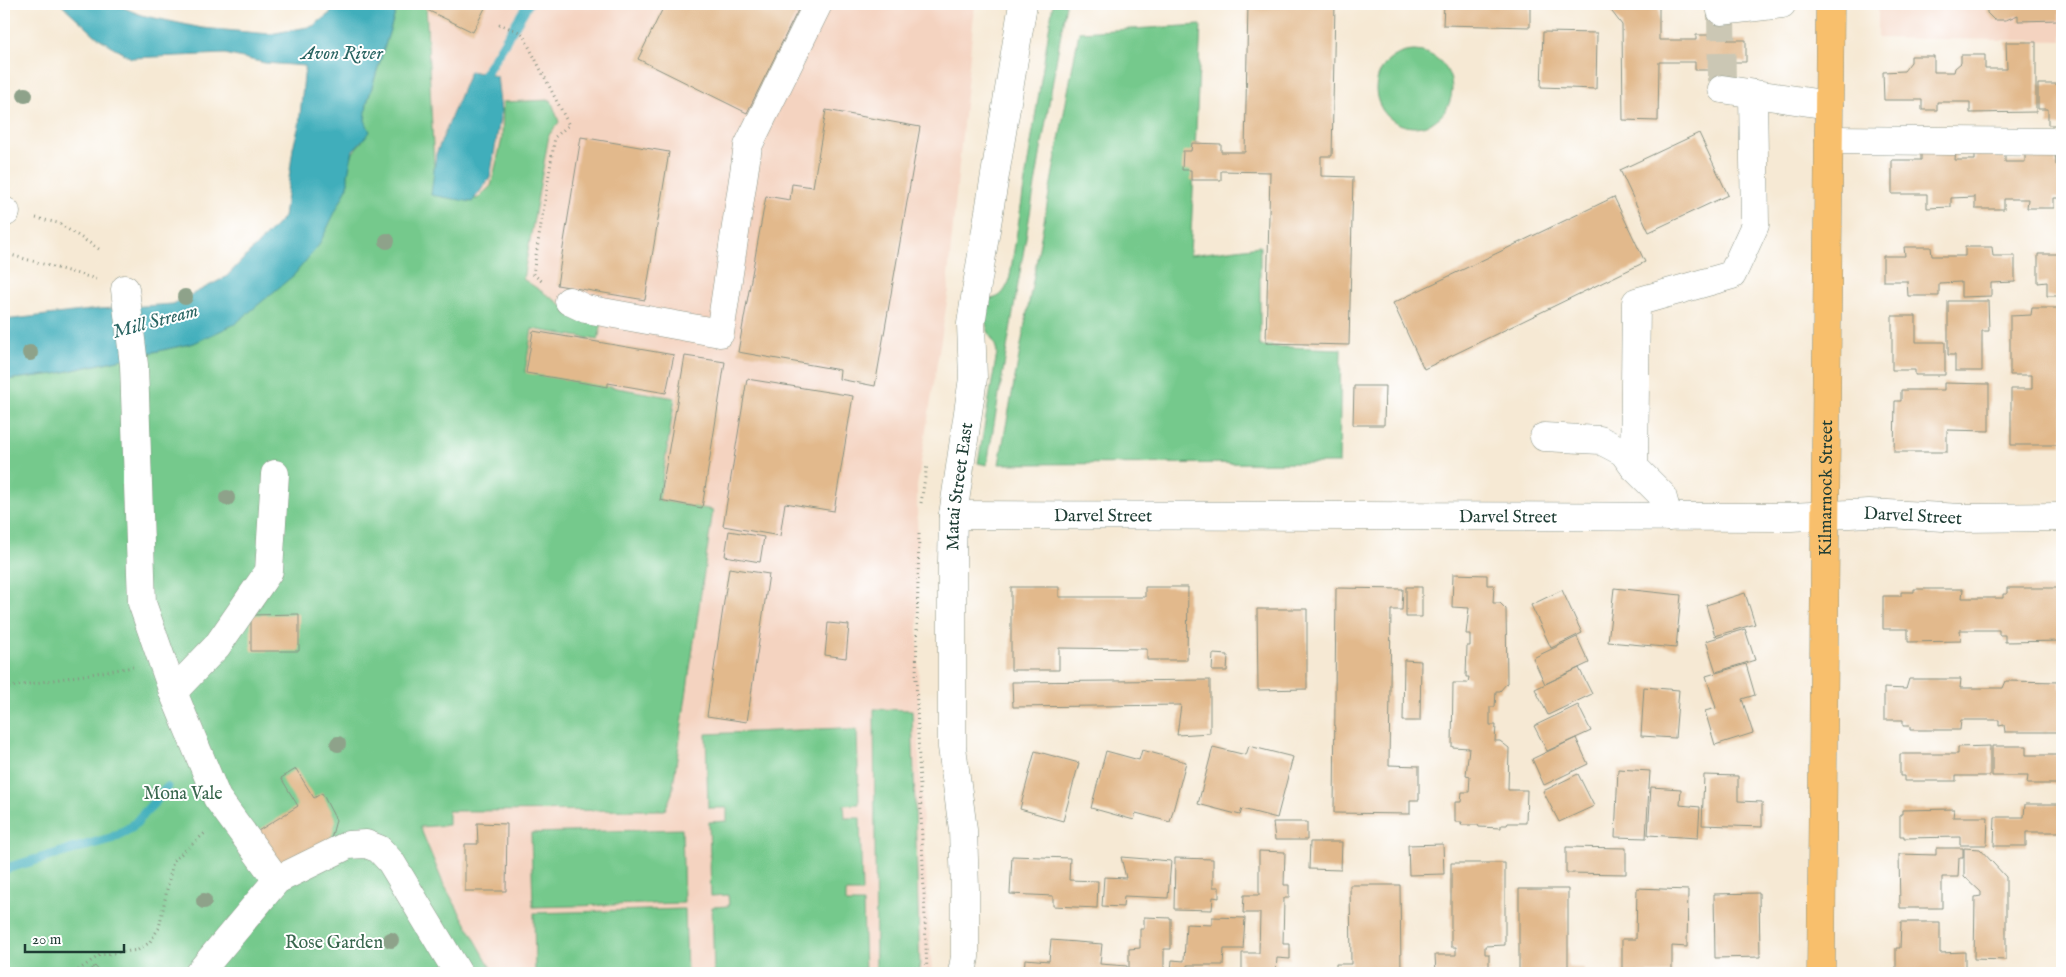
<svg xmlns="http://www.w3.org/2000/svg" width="2066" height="977" font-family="'IM FELL English',serif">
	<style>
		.built { fill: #f4d3c0 }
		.green { fill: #75c98c; stroke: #4a8360 }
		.water { fill: #3faebb; stroke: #2f7678 }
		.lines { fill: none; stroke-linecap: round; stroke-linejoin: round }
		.stream { stroke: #3faebb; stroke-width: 10 }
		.building { fill: #e2b98c }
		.minor-tunnel { stroke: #cbc7b4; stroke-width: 28; stroke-dasharray: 28 14; stroke-linecap: butt }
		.minor-casing { stroke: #8a9384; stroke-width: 29 }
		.major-casing { stroke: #8a9384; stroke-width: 29 }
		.path { stroke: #8a9384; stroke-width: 3; stroke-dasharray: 1 4; stroke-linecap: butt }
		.minor { stroke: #fff; stroke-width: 28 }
		.major { stroke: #f8bf6c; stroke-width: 28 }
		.tree { fill: #8ea28a }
		.labels { text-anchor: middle; stroke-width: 4; stroke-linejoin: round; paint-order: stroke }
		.street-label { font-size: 18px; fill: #1f3d34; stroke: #fff }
		.park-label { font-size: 18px; fill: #39674e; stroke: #fff }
		.water-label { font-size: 19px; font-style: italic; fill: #2a6563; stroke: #fff }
	</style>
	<rect width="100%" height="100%" fill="#fff"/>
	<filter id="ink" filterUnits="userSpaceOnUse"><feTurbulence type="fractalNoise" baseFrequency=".02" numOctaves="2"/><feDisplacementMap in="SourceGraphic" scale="10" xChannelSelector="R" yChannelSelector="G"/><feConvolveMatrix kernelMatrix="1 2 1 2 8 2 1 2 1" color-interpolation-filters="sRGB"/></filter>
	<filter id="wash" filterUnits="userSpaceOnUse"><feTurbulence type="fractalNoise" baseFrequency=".0096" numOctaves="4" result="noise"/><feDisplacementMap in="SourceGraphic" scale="20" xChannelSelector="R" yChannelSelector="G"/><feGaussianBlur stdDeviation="1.12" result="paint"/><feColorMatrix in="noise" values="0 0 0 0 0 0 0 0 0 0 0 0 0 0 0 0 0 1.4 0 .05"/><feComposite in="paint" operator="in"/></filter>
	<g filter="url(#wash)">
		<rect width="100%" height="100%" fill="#f6e9d4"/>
		<path class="built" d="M426 4H975L948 276 949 290 917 486 919 758 932 973H494L443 883 420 827 438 259Z
			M1878 4H2062V41L1878 38Z"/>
		<path class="green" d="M398 4H426L435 188 477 199 491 186 502 139 503 102 551 100 559 122 549 135 523 279 582 318 602 323 598 340 532 329 525 372 675 398 659 500 713 510 672 793 665 810 448 811V825L420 827 443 883 494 973H4V380L55 374 194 343 268 294 294 275 348 186C347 169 349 153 362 142L367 103Z
			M1053 4H1066L987 465 978 463 997 353C996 342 987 334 986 323 984 315 987 306 989 299 1001 298 1004 292 1009 282Z
			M1201 25 1190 255 1260 246V346L1341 349 1339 463 999 464 1079 32Z
			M1376 89a38 38 0 1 1 76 0a38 38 0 1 1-76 0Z
			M874 709 912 710 920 973H876Z
			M842 728 843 730H857L859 804 844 805 845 818H860L862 892H846V903H863L865 973H714L712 907 729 906 728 895 711 896 709 822 727 821V808H708L706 734Z
			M682 829 684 903 533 907 531 833Z
			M685 909 687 973H535L534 913Z"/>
		<path class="water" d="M61 4H115L141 15 202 28 270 34 313 26 329 14 337 4H398L367 103 365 120 370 132 353 150 348 174V186L319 245 294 275 235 324 194 343 55 374 4 380V320L99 309 173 304 226 277 284 217 293 148 299 125 305 66 265 63 225 54 131 58 97 37Z
			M470 71 497 76 501 112 490 178 472 202 431 195 436 154Z"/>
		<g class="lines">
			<path class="stream" d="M485 74 528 4
				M4 869 112 838 132 827 167 788"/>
		</g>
		<g id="blocks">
			<path class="building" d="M427 4H487L473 32 425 9Z
				M665 4H801L747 113 638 59Z
				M1248 4H1335L1332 156H1321V176L1353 177 1349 345 1266 343 1270 172 1221 171V180H1191V170H1182L1183 151H1191L1192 143 1221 144V152H1245Z
				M1444 4H1530V27L1443 25Z
				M1606 4H1659V40H1696V35H1727L1728 40H1746V62H1729V70H1695V62H1659L1658 121 1623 120 1622 25Z
				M1987 4H2059V20L2018 21V15L2006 20H1994L1987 13Z
				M1543 32 1597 33 1596 89 1541 87Z
				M2006 42H2036V112L1970 113V102H1937V110H1922V100H1884L1883 72 1904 71 1911 62V56H1934V72H1954L1955 68 1961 63V55H1985V69H2007Z
				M2038 84H2062V125H2048V109H2038Z
				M826 110 920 127 875 386 839 379 840 370 738 352 766 196 790 200 792 184 813 187Z
				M1699 133 1728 195 1649 232 1620 170Z
				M581 137 669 152 645 300 557 285Z
				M1956 148 1955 160H1975V149H2005V162H2025V152L2055 151 2056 165H2062V198H2054V208H2027L2028 199H2004V209H1975V197L1951 198V207L1927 208V194H1892V160H1921V149Z
				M1614 197 1645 262 1424 369 1393 303Z
				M1904 247H1931L1932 256H1965V247H1992L1993 256H2015V282L1991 283V296L1961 297V282L1939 283V296H1908L1907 281H1883V256H1905Z
				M2038 254H2062V296H2047V282L2038 283Z
				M1948 301H1988L1989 331H1982V371H1955V355H1948Z
				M2032 308H2062V445H2011V389H2032V375H2010V316L2031 315Z
				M1892 316H1916V342H1945V375H1915V370H1892Z
				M533 331 674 355 666 393 608 383V387L526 373Z
				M685 356 725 362 702 508 660 500Z
				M747 379 853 396 834 511 785 503 780 536 723 526Z
				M1944 383 1989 384V431L1947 430V452H1894L1895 401H1901V390H1944Z
				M1354 386H1385L1384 425H1353Z
				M729 531 764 537 760 562 725 556Z
				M729 568 769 574 747 722 707 716Z
				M1453 574 1487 575V585H1494L1493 603H1500L1506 609 1507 683 1500 691H1496L1495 707H1490V725H1496L1495 741H1500L1509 748 1508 790H1527L1526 823H1508L1507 825H1501V828L1479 827 1478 825H1461L1462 822H1455V802H1461L1462 792H1469L1470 776 1466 775 1469 748 1452 747 1453 683H1468L1469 677H1466L1467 646H1470V634H1466L1469 608 1452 607Z
				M1011 587H1059V597H1145V587H1188L1187 660H1147V649L1059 648V670H1011Z
				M1406 587H1422V617H1406Z
				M1336 588 1403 589 1402 610H1391L1389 765 1419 766V800H1410V814L1334 813Z
				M1614 588 1681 595 1676 648 1608 642Z
				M2007 588H2060V596H2062V641L2005 642V635H1999V630H1960L1961 641 1908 642V629H1883V596H1901V592H1914V589H1963L1962 598H2003V594H2007Z
				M1562 590 1582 633 1551 648 1531 605Z
				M1745 593 1755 624 1715 636 1706 605Z
				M1257 609H1307V689L1258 690Z
				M299 614V651H251V615Z
				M828 623 849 625 846 658 825 655Z
				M1745 629 1755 660 1716 672 1706 641Z
				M1577 637 1589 663 1545 684 1533 658Z
				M1213 654 1228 655 1227 671H1212Z
				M1404 660 1421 661 1420 721H1403Z
				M1746 664 1755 695 1742 699 1753 733 1715 745 1705 711 1716 708 1706 676Z
				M1579 668 1592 694 1548 715 1535 689Z
				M1909 679H1961L1960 688H2003L2006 681 2060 682V689H2062V727L2060 726V732H2005L2004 725 1999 726V720H1961L1960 730H1910V726H1903V720H1884V688L1906 689Z
				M1210 680V733L1177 735 1181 705 1013 707 1012 682Z
				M1644 687 1679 690 1675 738 1641 736Z
				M1578 705 1591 731 1547 751 1534 726Z
				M1576 738 1588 764 1544 785 1532 759Z
				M1249 746 1293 757 1277 818 1242 809 1240 815 1198 804 1213 747 1246 755Z
				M1990 746V776H1956V781H1904V776H1900V754H1958V747Z
				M1992 746H2026V755H2062V784H2027L2028 776H1992Z
				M1142 750 1186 762 1170 822 1136 813 1134 820 1091 808 1106 751 1139 760Z
				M1035 751 1079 763 1063 821 1020 809Z
				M296 769 314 798 322 793 336 820 331 839 281 866 258 831 298 806 281 778Z
				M1618 769 1650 771 1646 838 1615 837Z
				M1578 774 1594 806 1559 822 1543 791Z
				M1704 775 1738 776V801L1762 802V827L1702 825Z
				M1651 787 1681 789 1680 805 1700 807 1698 838 1648 835Z
				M2025 804H2062V832H2026V846H1994L1995 817H2024Z
				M1954 809 1953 817H1988L1987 845H1960V837L1904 838V836H1900V814H1902V810Z
				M1273 822H1307V840H1275Z
				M477 823 507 824 506 891H465V844H478Z
				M1310 842H1342L1341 870 1309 869Z
				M1443 844 1444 874 1409 875 1408 845Z
				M1566 847 1626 848V874L1566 873Z
				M1936 848H1963V858H1959L1958 877H1942V908H1900L1899 854 1936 855Z
				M1964 848 1980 849 2006 877V960L1974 959 1975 897 1981 896V892L1964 876Z
				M1259 851 1285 852 1284 885H1289V898H1284L1283 944H1290V959L1277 958 1276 971H1242V953H1259L1260 913H1243L1244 895H1259Z
				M1012 856 1070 858 1069 880 1098 881 1097 908 1053 906V896L1010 894Z
				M1121 857 1171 861 1168 898 1124 896 1123 907 1102 906 1104 877 1126 878Z
				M1175 858 1213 859V887H1219V898L1213 897 1212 910 1174 909Z
				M1451 863H1505V945L1485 946V954H1489V973H1436L1435 955H1456V947H1451Z
				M1350 885H1400L1401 972 1336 973V964H1351Z
				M1637 888 1688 890 1687 947 1672 946V973H1622V939H1636Z
				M1519 889H1568V967L1584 968V973H1519Z
				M1759 893 1760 957 1715 958 1714 894Z
				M1144 917 1171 918V949H1164V971L1129 973V949L1140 948V929H1144Z
				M1212 917 1245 918 1243 949H1224L1223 965H1187V973H1171L1172 960 1184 961 1186 924 1212 925Z
				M1901 922H1940V953L1965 952V973H1896V948H1900Z
				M1051 940 1102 944 1100 964 1127 966V973H1024L1025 959 1049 961Z
				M95 966 101 973H85Z"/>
		</g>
	</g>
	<g filter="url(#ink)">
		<use href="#blocks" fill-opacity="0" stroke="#8a9384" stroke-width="1"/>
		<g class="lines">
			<path class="minor-tunnel" d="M1721 11 1722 89"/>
			<defs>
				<g id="minor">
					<path d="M1721 11 1782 4"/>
					<path d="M1722 89 1829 105"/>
					<path d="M1829 140 2062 142"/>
					<path d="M4 212H6"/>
					<path d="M125 289 134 365 142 603 173 692 217 798 277 880"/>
					<path d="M569 301 586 309 720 333 748 146 818 4"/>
					<path d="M1544 437 1600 440 1623 452 1634 467 1662 495 1668 517"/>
					<path d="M1634 467 1636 302 1732 275 1755 225 1753 94"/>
					<path id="s1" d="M953 515 1791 517 1869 513 1962 518 2062 517"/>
					<path d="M173 692 217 646 269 571 275 474"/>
					<path d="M199 973 277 880 348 845 366 844 379 849 391 862 458 973"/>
					<path id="s2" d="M962 973 965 957V889L963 830 952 747V562L953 515 973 378 971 324 977 285 1023 4"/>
				</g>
				<g id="major">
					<path id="s3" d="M1821 973 1830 4"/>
				</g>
			</defs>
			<use href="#minor" class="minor-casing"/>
			<use href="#major" class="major-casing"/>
			<path class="path" d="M499 24 522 33 569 125 555 137 533 274 544 283
				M36 218 58 223 99 249
				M4 253 96 279
				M921 503 927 465
				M919 534 916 679 927 973
				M4 688 133 667
				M74 973 100 955 138 950 149 943 159 928 173 861 205 833"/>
			<use href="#minor" class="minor"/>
			<use href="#major" class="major"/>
		</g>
		<g class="tree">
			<circle cx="25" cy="95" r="8"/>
			<circle cx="387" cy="241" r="8"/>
			<circle cx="185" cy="297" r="8"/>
			<circle cx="30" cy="353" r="8"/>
			<circle cx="227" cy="498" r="8"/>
			<circle cx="338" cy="744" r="8"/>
			<circle cx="204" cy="901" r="8"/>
			<circle cx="391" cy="940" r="8"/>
		</g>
	</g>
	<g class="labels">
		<g class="street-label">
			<text dy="6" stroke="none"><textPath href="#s2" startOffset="488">Matai Street East</textPath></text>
			<text dy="6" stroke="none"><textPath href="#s3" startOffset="485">Kilmarnock Street</textPath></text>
			<text dy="6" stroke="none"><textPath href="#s1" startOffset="150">Darvel Street</textPath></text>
			<text dy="6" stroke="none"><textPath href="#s1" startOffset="960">Darvel Street</textPath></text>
			<text dy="6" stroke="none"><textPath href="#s1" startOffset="555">Darvel Street</textPath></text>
		</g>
		<g class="park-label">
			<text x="183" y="799">Mona Vale</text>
			<text x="334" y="948">Rose Garden</text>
		</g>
		<g class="water-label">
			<text x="342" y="59">Avon River</text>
			<text transform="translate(155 320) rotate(-15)" y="7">Mill Stream</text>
		</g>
	</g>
	<rect width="2066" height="977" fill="none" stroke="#fff" stroke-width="20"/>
	<path d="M25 944v8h99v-8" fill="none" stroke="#1f3d34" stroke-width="2.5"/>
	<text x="32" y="944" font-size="15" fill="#1f3d34" stroke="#ffffff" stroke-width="4" paint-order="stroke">20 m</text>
</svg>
